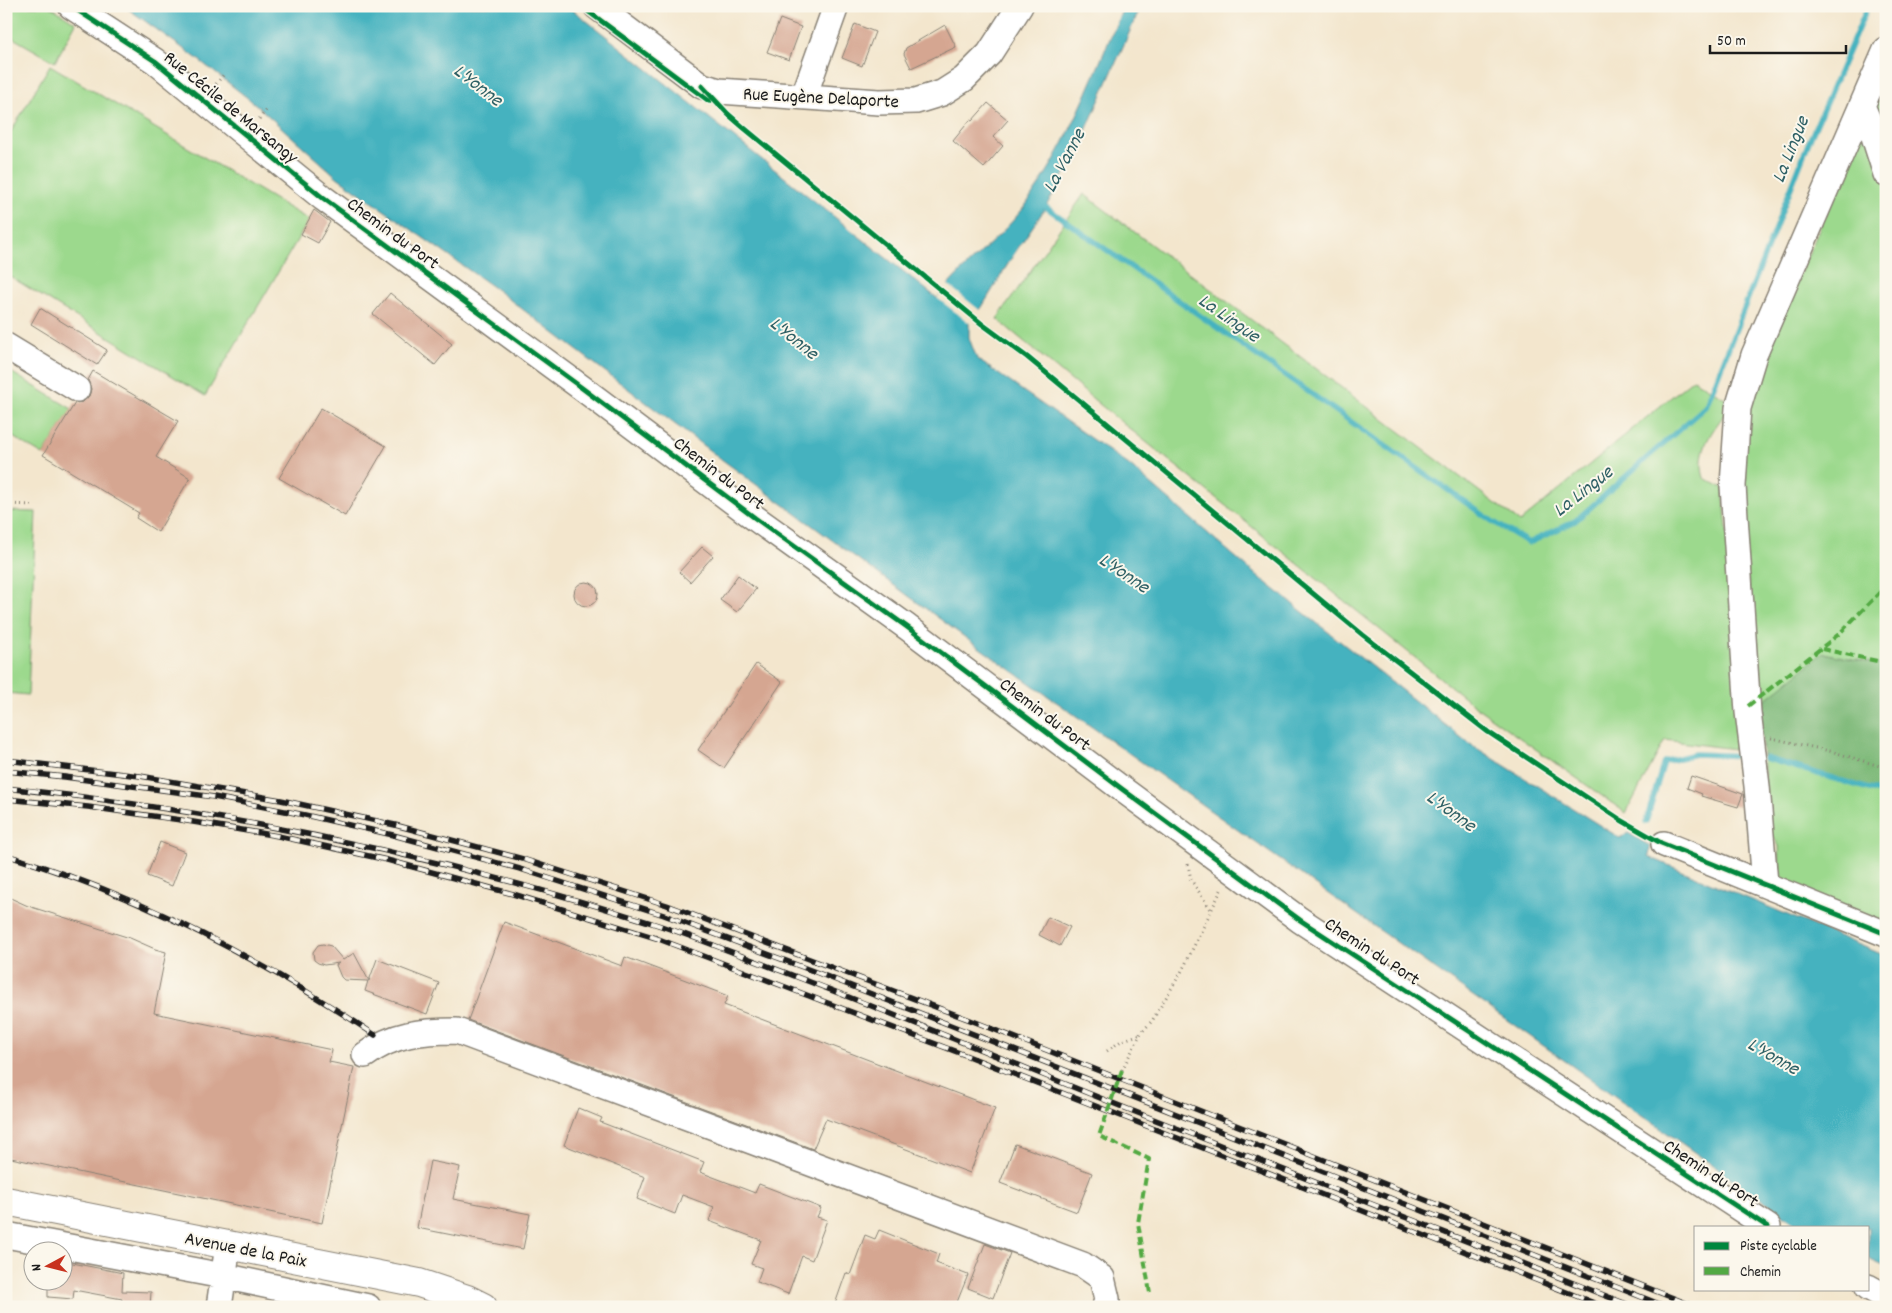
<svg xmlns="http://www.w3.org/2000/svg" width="1892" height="1313" font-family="Dekko,sans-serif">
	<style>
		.green { fill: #9cd98d; stroke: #5c7a54 }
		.forest { fill: #7db978; stroke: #4c6a4a }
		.water { fill: #44b2bf; stroke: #30676e }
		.pier { fill: #f3e6cd }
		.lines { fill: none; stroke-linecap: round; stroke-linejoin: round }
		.stream { stroke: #44b2bf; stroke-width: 5.5 }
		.building { fill: #d5a691 }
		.minor-casing { stroke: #888174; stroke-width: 28 }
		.major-casing { stroke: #888174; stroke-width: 30 }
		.path { stroke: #888174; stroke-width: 3; stroke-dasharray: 1 4; stroke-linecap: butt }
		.minor { stroke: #fff; stroke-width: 25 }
		.major { stroke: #fff; stroke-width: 28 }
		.rail-casing { stroke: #1c1c1c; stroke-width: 5.5 }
		.rail { stroke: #fbf7ec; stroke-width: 4; stroke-dasharray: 11; stroke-linecap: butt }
		.quiet { stroke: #52a943; stroke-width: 4; stroke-dasharray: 8 4; stroke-linecap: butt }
		.cycleway-casing { stroke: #fbf7ec; stroke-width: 8 }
		.cycleway { stroke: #00873e; stroke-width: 5 }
		.labels { text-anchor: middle; stroke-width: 4; stroke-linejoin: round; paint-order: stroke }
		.street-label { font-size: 19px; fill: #1c1c1c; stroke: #fbf7ec }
		.water-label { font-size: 20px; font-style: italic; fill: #2e6065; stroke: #fbf7ec }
	</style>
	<rect width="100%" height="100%" fill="#fbf7ec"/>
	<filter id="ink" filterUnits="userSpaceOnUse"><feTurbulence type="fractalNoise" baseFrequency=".02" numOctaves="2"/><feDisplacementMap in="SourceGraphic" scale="10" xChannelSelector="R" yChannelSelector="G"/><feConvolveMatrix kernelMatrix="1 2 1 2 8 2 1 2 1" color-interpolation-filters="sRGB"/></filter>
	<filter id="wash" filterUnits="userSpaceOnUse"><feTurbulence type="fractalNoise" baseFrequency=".0096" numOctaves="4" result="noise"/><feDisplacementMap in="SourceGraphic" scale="20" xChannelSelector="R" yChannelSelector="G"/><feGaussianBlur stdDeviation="1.12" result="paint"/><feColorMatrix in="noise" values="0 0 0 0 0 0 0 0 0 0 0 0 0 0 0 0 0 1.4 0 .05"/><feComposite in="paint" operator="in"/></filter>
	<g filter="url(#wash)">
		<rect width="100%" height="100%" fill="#f3e6cd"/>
		<path class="green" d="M6 6H50L76 23 55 62 6 34Z
			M50 65 309 220 205 396 6 274V140Z
			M1886 72V666L1823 653 1763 756 1886 792V925L1780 881 1779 846 1769 830 1741 499 1744 405Z
			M1084 194 1520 522 1693 379 1733 403C1716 427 1695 447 1704 478L1723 488 1749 751 1665 740 1626 813 1479 709 1115 417 997 319Z
			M6 369 72 409 43 455 6 433Z
			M6 511 36 512 28 695 6 693Z"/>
		<path class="forest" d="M1823 653 1886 666V792L1763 756 1759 705Z"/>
		<path class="water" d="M124 6H568L937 298C962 266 996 242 1022 210 1028 203 1033 193 1039 185 1075 130 1097 66 1124 6H1141L1072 162 1042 213 1014 254 982 307 969 323V338L977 359 1129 465 1255 574 1467 742 1620 838 1628 833 1650 846 1649 857 1886 956V1013L1884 1018 1886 1019V1267L1868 1259V1227H1803L1796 1224 970 641 713 453 497 290 337 177 254 103 195 57Z"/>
		<path class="pier" d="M947 284 982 312 972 325 937 298Z"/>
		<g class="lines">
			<path class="stream" d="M1040 203 1492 521 1529 543 1575 521 1706 406 1808 144 1868 6
				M1765 758 1886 794
				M1646 822 1664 762 1695 754 1747 756"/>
		</g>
		<g id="blocks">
			<path class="building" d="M780 19 801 27 789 60 767 52Z
				M855 24 875 32 862 66 842 58Z
				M945 25 956 47 911 68 904 54 906 48Z
				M988 103 1008 120 993 137 1003 146 984 168 953 141 970 120 972 121Z
				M314 210 330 222 318 243 301 234Z
				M390 293 452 344 435 365 373 314Z
				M40 308 107 350 97 365 31 324Z
				M93 371 178 421 156 457 190 478 158 532 136 518 139 513 43 455 75 403 83 402 89 396 91 389 88 380Z
				M321 408 386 446 345 516 279 478Z
				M702 547 713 556 690 582 679 572Z
				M738 575 756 589 737 612 720 600Z
				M574 594a12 12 0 1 1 24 0a12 12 0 1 1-24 0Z
				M756 664 782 682 724 768 698 750Z
				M1691 776 1743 794 1738 807 1701 796 1702 794 1687 788Z
				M160 842 185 852 172 886 147 876Z
				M6 896 28 906 130 938 155 949 166 952 154 1013 332 1050 329 1062 354 1067 322 1223 6 1157Z
				M1048 917 1070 927 1060 946 1039 935Z
				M504 922 622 966 625 957 728 996 724 1005 995 1108 970 1173 826 1119 813 1149 468 1020Z
				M323 944 331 946 343 960 354 953 369 981 377 959 439 983 427 1014 365 991 368 981 344 980 341 977 336 965 339 963 324 965 318 963 314 960 313 952 318 945Z
				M578 1108 602 1118 600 1122 704 1162 700 1172 755 1193 759 1184 821 1208 817 1217 827 1220 812 1260 802 1256 788 1294 757 1282 762 1268 751 1264 761 1240 709 1221 714 1207 682 1195 675 1214 637 1199 645 1177 564 1145Z
				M1015 1144 1092 1173 1077 1212 1000 1183Z
				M430 1161 460 1167 453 1199 530 1214 523 1249 417 1228Z
				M879 1230 939 1254 936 1263 968 1275 955 1307H834L846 1273 850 1275 865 1235 875 1239Z
				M985 1244 1010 1253 993 1298 968 1288Z
				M62 1261 123 1273 122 1291 151 1292 150 1307H121L122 1299 74 1290 73 1299 48 1297V1280H62Z"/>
		</g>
	</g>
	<g filter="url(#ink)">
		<use href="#blocks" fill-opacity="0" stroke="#888174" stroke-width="1"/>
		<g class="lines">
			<defs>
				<path id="minor" d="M71 6 155 61 323 198 582 388 755 518 907 627 1122 789 1300 920 1768 1227
					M596 6 702 86 719 91 879 102 916 101 942 93 964 79 989 54 1020 6
					M804 96 836 6
					M1862 106 1871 127 1886 174
					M6 346 77 389
					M1664 844 1886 934
					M1765 884 1757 786 1748 712 1733 486 1738 408 1754 355 1886 50
					M365 1055C394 1033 422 1031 457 1031L1083 1265 1102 1278 1107 1299 1105 1307
					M6 1235 223 1276 368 1307
					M1868 1287 1886 1297
					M219 1307 226 1259"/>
				<path id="major" d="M6 1201 419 1283 467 1299 483 1307"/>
			</defs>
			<use href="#minor" class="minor-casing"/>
			<use href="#major" class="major-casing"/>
			<path class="path" d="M216 84 224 74
				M259 119 268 108
				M6 504 35 505
				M1771 738 1834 752 1886 768
				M1188 864 1191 880 1211 910
				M1107 1051 1121 1041 1141 1034
				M1122 1070 1141 1033 1152 1021 1183 969 1222 888"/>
			<use href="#minor" class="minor"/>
			<use href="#major" class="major"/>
			<defs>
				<path id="rail" d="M6 760 140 776 281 800 395 825 523 859 667 905 978 1023 1696 1307
					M6 771 65 777 214 797 305 815 393 835 520 869 664 915 813 971 1667 1307
					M6 788C227 811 443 857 655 924 698 938 741 956 784 972 897 1015 1008 1061 1120 1106 1291 1173 1463 1239 1634 1307
					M6 799 88 807 181 820 278 836 387 860 513 894 656 938 965 1055 1285 1180 1604 1307
					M6 855C139 895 260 958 375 1035"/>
			</defs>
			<use href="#rail" class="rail-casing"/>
			<use href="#rail" class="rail"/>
			<path class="quiet" d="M1822 649 1886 663
				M1748 706 1839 634 1886 586
				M1122 1070 1099 1136 1149 1159 1138 1223 1150 1293"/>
			<defs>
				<path id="cycleway" d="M71 6 155 61 323 198 582 388 755 518 907 627 1122 789 1300 920 1768 1227
					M581 6 709 101
					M702 86 728 114 743 127 982 324 1027 357 1363 635 1488 732 1621 820 1661 843 1886 934"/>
			</defs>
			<use href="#cycleway" class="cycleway-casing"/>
			<use href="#cycleway" class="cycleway"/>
		</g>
	</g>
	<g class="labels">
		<g class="street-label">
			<text transform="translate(821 96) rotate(3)" y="7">Rue Eugène Delaporte</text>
			<text transform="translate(232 106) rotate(39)" y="7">Rue Cécile de Marsangy</text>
			<text transform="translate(394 232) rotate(36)" y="7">Chemin du Port</text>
			<text transform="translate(720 472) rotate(37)" y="7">Chemin du Port</text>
			<text transform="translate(1046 713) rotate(37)" y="7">Chemin du Port</text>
			<text transform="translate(1373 950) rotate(33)" y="7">Chemin du Port</text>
			<text transform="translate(1712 1172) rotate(33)" y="7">Chemin du Port</text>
			<text transform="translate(246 1248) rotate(11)" y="7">Avenue de la Paix</text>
		</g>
		<g class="water-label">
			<text transform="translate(479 84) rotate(38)" y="7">L'Yonne</text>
			<text transform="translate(1789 149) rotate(-68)" y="7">La Lingue</text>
			<text transform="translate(1063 160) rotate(-62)" y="7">La Vanne</text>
			<text transform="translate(1230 317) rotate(35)" y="7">La Lingue</text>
			<text transform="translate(795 337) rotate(39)" y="7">L'Yonne</text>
			<text transform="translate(1582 490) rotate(-38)" y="7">La Lingue</text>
			<text transform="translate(1125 572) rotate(34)" y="7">L'Yonne</text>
			<text transform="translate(1452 810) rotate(36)" y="7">L'Yonne</text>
			<text transform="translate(1774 1055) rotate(30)" y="7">L'Yonne</text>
		</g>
	</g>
	<rect width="1892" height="1313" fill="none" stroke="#fbf7ec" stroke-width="25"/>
	<rect x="1694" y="1226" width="175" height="65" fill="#fbf7ec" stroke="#a29f99"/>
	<rect x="1704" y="1242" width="25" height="8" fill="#00873e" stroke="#a29f99"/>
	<text x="1740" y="1250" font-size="15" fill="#1c1c1c">Piste cyclable</text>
	<rect x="1704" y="1267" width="25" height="8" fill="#52a943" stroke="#a29f99"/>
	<text x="1740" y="1276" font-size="15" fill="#1c1c1c">Chemin</text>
	<g transform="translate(48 1266) rotate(263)"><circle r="24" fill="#fbf7ec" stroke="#a29f99"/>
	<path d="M0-4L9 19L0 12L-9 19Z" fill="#c8321e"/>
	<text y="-8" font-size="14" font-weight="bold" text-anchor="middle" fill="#1c1c1c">N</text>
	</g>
	<path d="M1710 45v8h136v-8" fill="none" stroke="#1c1c1c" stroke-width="2.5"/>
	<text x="1717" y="45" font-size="15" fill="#1c1c1c" stroke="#fbf7ec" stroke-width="4" paint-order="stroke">50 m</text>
</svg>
